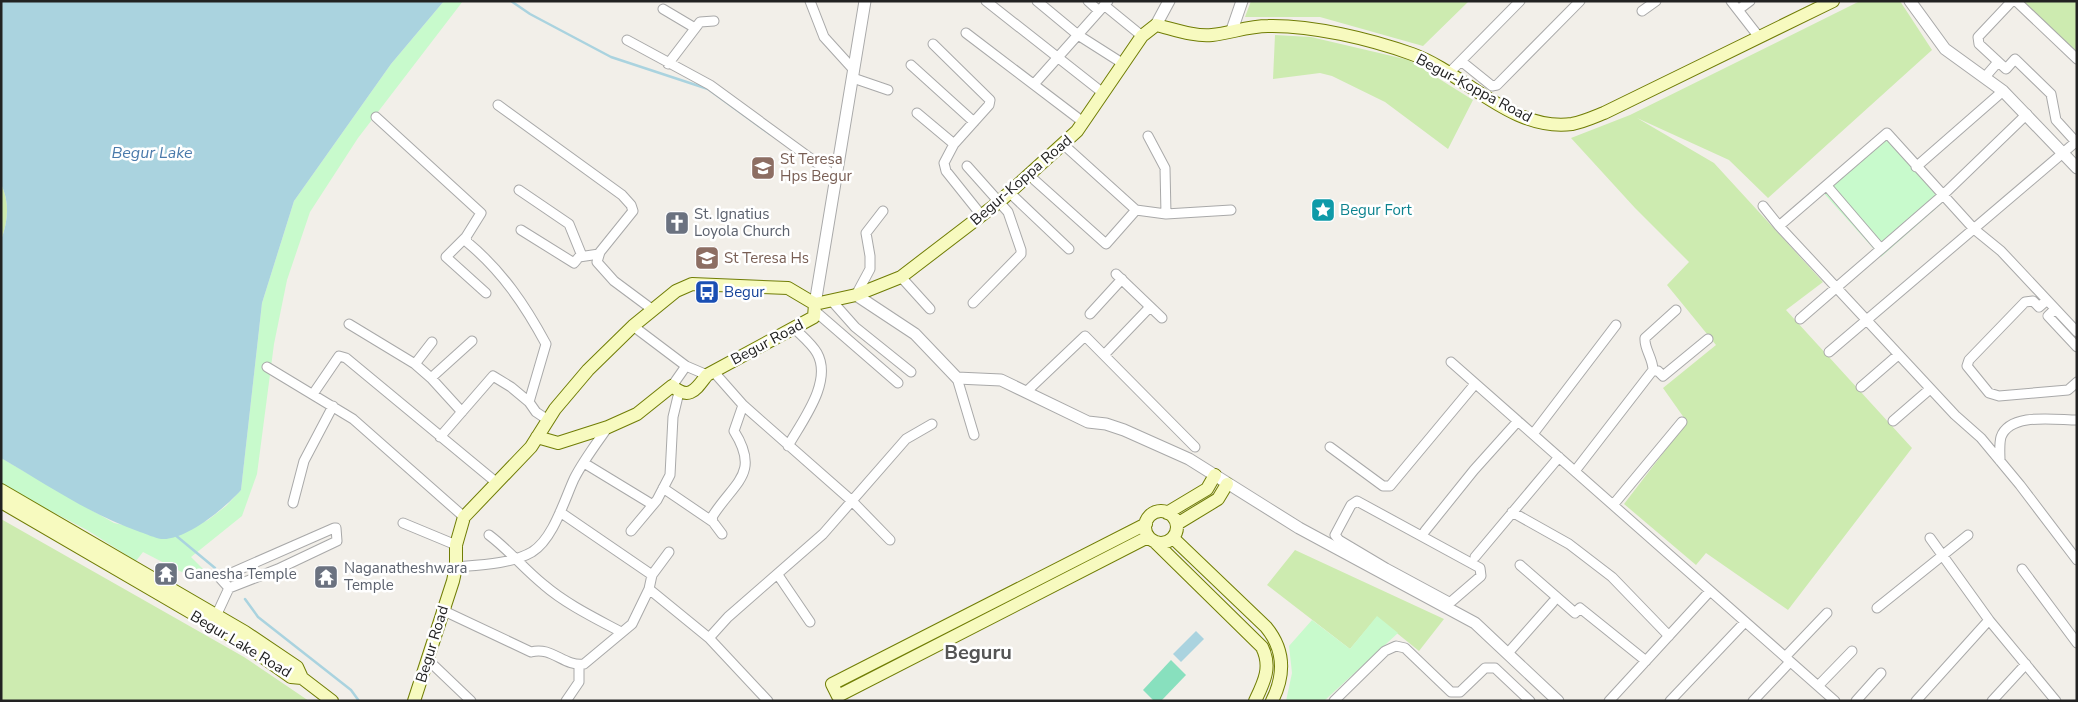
<svg xmlns="http://www.w3.org/2000/svg" width="2078" height="702" font-family="'Nunito Sans',sans-serif">
	<style>
		.grass { fill: #cdebb0 }
		.park { fill: #c8facc }
		.pitch { fill: #88e0be }
		.water { fill: #aad3df }
		.lines { fill: none; stroke-linecap: round; stroke-linejoin: round }
		.stream { stroke: #aad3df; stroke-width: 2.5 }
		.minor-casing { stroke: #a9a9a9; stroke-width: 11 }
		.tertiary-casing { stroke: #a9a9a9; stroke-width: 13 }
		.secondary-casing { stroke: #707d05; stroke-width: 14 }
		.minor { stroke: #fff; stroke-width: 9 }
		.tertiary { stroke: #fff; stroke-width: 11 }
		.secondary { stroke: #f7fabf; stroke-width: 12 }
		.labels { text-anchor: middle; stroke-width: 5; stroke-linejoin: round; paint-order: stroke }
		.street-label { font-size: 15px; fill: #222; stroke: #fff }
		.education-label { font-size: 15px; fill: #785e54; stroke: #fff; text-anchor: start }
		.culture-label { font-size: 15px; fill: #0d838f; stroke: #fff; text-anchor: start }
		.worship-label { font-size: 15px; fill: #5b616d; stroke: #fff; text-anchor: start }
		.transit-label { font-size: 15px; fill: #164399; stroke: #fff; text-anchor: start }
		.water-label { font-size: 16px; font-style: italic; fill: #4a7aab; stroke: #fff }
		.district-label { font-size: 20px; font-weight: bold; fill: #555; stroke: #fff }
	</style>
	<rect width="100%" height="100%" fill="#f2efe9"/>
	<path class="grass" d="M1251 1H1469L1423 46 1320 17H1245Z
		M1860 1H1900L1932 50 1768 198 1729 160 1637 118 1714 163 1823 282 1786 310 1912 448 1788 610 1706 553 1696 565 1624 504 1687 422 1663 388 1716 345 1667 285 1689 262 1635 208 1571 138 1630 115Z
		M2020 1H2077V52Z
		M1275 35 1311 37 1409 60 1473 100 1448 149 1385 102 1332 76 1320 73 1273 79Z
		M1 184C10 202 8 222 1 240Z
		M1 519 244 657 309 701H1Z
		M1295 550 1444 619 1419 651 1377 617 1350 649 1267 585Z"/>
	<path class="park" d="M444 1H463L358 138 310 212 287 280 274 344 257 474 242 516 191 557 207 573 199 581 143 552 136 561 87 530 1 485V458L114 523 174 536 208 520 226 506 241 490 262 303 294 201 391 64Z
		M1888 129 1949 197 1881 257 1820 189Z
		M1377 616 1398 633 1324 701H1286L1292 673 1289 646 1312 620 1350 649Z"/>
	<path class="pitch" d="M1171 660 1186 675 1161 701H1154L1143 690Z"/>
	<path class="water" d="M1 1H444L391 64 294 201 262 303 241 490C226 507 186 541 161 539 155 538 146 534 140 532 91 515 46 484 1 458V240C8 222 10 202 1 184Z
		M1196 631 1204 639 1181 662 1173 654Z"/>
	<g class="lines">
		<path class="stream" d="M511 1 530 14 611 57 708 89 770 134
			M174 534 215 568
			M245 599 258 617 351 690 359 701"/>
		<defs>
			<path id="minor" d="M810 1 824 37 853 69
				M986 1 1103 93
				M1037 1 1078 35 1122 63
				M1088 1 1099 11
				M1731 1 1759 37
				M2012 1 1978 37 1979 44 2006 69 2015 59 2051 94 2056 120 2076 142
				M2016 1 2077 59
				M1104 5 1142 36
				M663 9 695 28
				M1738 10 1750 1
				M1642 11 1656 1
				M966 33 1083 122
				M627 40 710 85 836 177
				M933 44 990 100 989 105 954 144 944 163 946 171 982 216
				M1461 61 1492 86 1497 85 1580 1
				M668 64 700 22 714 21
				M911 65 974 122
				M1449 73 1520 1
				M1985 77 1998 62
				M853 78 888 90
				M1035 83 1108 1
				M498 105 622 195 631 205 633 211 600 252 597 262 614 281 653 310
				M917 113 954 144
				M376 117 481 213 466 237 446 257 486 293
				M1148 136 1165 168 1166 214
				M1064 145 1136 210 1166 214 1231 210
				M967 166 1008 212 1021 250V254L973 303
				M1916 167 2003 91
				M1030 176 1106 244 1136 210
				M1827 186 1881 249 1942 196 2027 114
				M519 190 569 224 582 256
				M1010 193 1069 249
				M1763 206 1779 226 1955 415 1981 438 2020 485 2077 560
				M1779 226 1887 133 1974 229 2001 251 2077 332
				M521 230 574 263 579 257 599 254
				M466 237 467 242C502 271 525 305 546 344L529 402 536 412 548 420
				M1116 274 1162 318
				M901 277 930 309
				M856 295 870 269V256L866 233 883 211
				M831 300 855 327 911 372
				M2047 300 2039 307 2033 301 2025 302 1969 360 1967 366 1989 393 1999 396 2068 390 2077 382
				M2055 309 2048 316 2077 347
				M815 311 898 383
				M1090 314 1122 279
				M1800 319 1881 249
				M349 324 415 364 431 378 462 412
				M633 326 686 366 707 375
				M1829 352 2077 141
				M1104 355 1150 307
				M1451 362 1835 701
				M415 364 432 342
				M267 367 353 419 464 517
				M1653 370C1653 358 1644 349 1645 338L1676 310
				M713 371 743 405 734 431C761 474 734 482 712 517L713 522 722 534
				M431 378 472 341
				M957 378 974 435
				M672 386 686 366
				M1861 387 1898 355
				M1026 392 1085 336 1195 447
				M313 394 339 356 346 358 497 483
				M743 405 852 501 890 540
				M1893 421 1930 389
				M1533 434 1616 325
				M440 437 493 376 511 387 529 402
				M788 446C802 421 833 382 817 353 812 344 802 336 794 328
				M1330 447 1383 486H1390L1475 384
				M2000 461C2000 454 1999 444 2001 437 2010 412 2056 420 2077 420
				M584 463 653 505
				M1575 471 1653 370 1658 371 1663 376 1708 339
				M663 488 713 522
				M293 503 304 461 333 406
				M1613 505 1682 422
				M560 512 652 575 649 589 709 638 768 701
				M1512 512 1569 544 1612 577 1669 636
				M403 523 456 545
				M334 528H336L337 541 278 569 229 588 220 578Z
				M631 531 657 500 670 475 673 417 679 392
				M1425 531 1474 470 1518 421
				M489 535C509 550 524 569 544 585 566 604 595 618 621 632
				M1930 538 1989 620
				M1475 557 1559 457
				M1520 565 1575 613 1580 608 1646 661
				M456 567C480 565 511 564 532 552 553 539 564 501 574 479 583 461 596 444 608 427
				M2022 569 2077 643
				M1383 573 1386 568 1339 540 1335 535 1351 505 1357 501 1480 568 1481 576 1452 601 1449 602 1386 568
				M652 575 669 552
				M778 575 810 622
				M1877 608 1968 535
				M442 610 531 652C552 646 564 667 584 664L632 624 649 589
				M216 616 229 588
				M709 638 728 617 823 534 906 439 932 424
				M1508 653 1553 602
				M1785 657 1827 613
				M427 659 471 701
				M1818 686 1852 651
				M566 701 579 682V665
				M1334 701 1385 651 1396 646 1405 648 1451 692H1460L1485 668H1495L1530 701
				M1609 701 1710 591
				M1670 701 1745 622
				M1753 701 1790 662
				M1856 701 1881 673
				M1916 701 1989 620 2056 701
				M1992 701 2026 664"/>
			<path id="tertiary" d="M1910 1 1945 49 2003 91 2077 168
				M1156 25 1169 1
				M1232 30 1242 1
				M856 295 915 334 957 378 1001 380 1088 422 1106 424 1124 430 1189 459 1299 528 1475 623 1558 701
				M815 304 865 1"/>
			<path id="secondary" d="M815 304 856 295 901 277 999 202 1077 131 1142 36 1156 25C1173 29 1195 37 1212 35 1231 33 1248 26 1268 26 1312 25 1370 39 1412 54 1465 73 1511 132 1572 124 1583 122 1594 117 1604 113L1833 1
				M537 437 558 443 608 427 637 414 672 386C690 401 696 389 707 375L814 317 815 304
				M1 490 245 632 297 667 302 678 332 701
				M1 502 240 641 291 677 302 678
				M1145 527a16 16 0 1 1 32 0a16 16 0 1 1-32 0Z
				M1167 513 1207 489 1215 475
				M1146 524 832 684 838 696 1148 537
				M1177 524 1218 499 1227 484
				M1173 538 1266 627C1285 650 1285 675 1272 701
				M1154 541 1262 647C1272 667 1264 682 1255 701
				M414 701 453 581 456 567V545L464 517 531 447 555 409 588 370 633 326 676 291 692 284 788 288 815 304"/>
		</defs>
		<use href="#minor" class="minor-casing"/>
		<use href="#tertiary" class="tertiary-casing"/>
		<use href="#secondary" class="secondary-casing"/>
		<use href="#minor" class="minor"/>
		<use href="#tertiary" class="tertiary"/>
		<use href="#secondary" class="secondary"/>
	</g>
	<defs>
		<symbol id="school-square" viewBox="-11 -11 22 22"><rect x="-9" y="-9" width="18" height="18" rx="4" fill="#8d6e63" stroke="#fff"/><path d="M0-5L7-2L0 1L-7-2ZM-4 1L0 2.5L4 1V4Q0 6-4 4Z" fill="#fff"/></symbol>
		<symbol id="sight-square" viewBox="-11 -11 22 22"><rect x="-9" y="-9" width="18" height="18" rx="4" fill="#0f9aa8" stroke="#fff"/><path d="M0-6L1.8-2.2L6-1.7L2.9 1.2L3.7 5.4L0 3.3L-3.7 5.4L-2.9 1.2L-6-1.7L-1.8-2.2Z" fill="#fff"/></symbol>
		<symbol id="church-square" viewBox="-11 -11 22 22"><rect x="-9" y="-9" width="18" height="18" rx="4" fill="#6b7280" stroke="#fff"/><path d="M-1.2-6h2.4v3.5h3.3v2.4h-3.3V6h-2.4V-.1h-3.3v-2.4h3.3Z" fill="#fff"/></symbol>
		<symbol id="bus-square" viewBox="-11 -11 22 22"><rect x="-9" y="-9" width="18" height="18" rx="4" fill="#1a4fb4" stroke="#fff"/><path d="M-5-6H5V4H4V6H2V4H-2V6H-4V4H-5ZM-3.5-4V0h7V-4ZM-3.5 1.2v1.5H-2V1.2ZM2 1.2v1.5H3.5V1.2Z" fill="#fff"/></symbol>
		<symbol id="temple-square" viewBox="-11 -11 22 22"><rect x="-9" y="-9" width="18" height="18" rx="4" fill="#6b7280" stroke="#fff"/><path d="M0-6L5-2H3V0L6.5 2.5H4V6H1.5V3h-3V6H-4V2.5H-6.5L-3 0V-2H-5Z" fill="#fff"/></symbol>
	</defs>
	<g fill-rule="evenodd">
		<use href="#school-square" x="749" y="154" width="28" height="28"/>
		<use href="#sight-square" x="1309" y="196" width="28" height="28"/>
		<use href="#church-square" x="663" y="209" width="28" height="28"/>
		<use href="#school-square" x="693" y="244" width="28" height="28"/>
		<use href="#bus-square" x="693" y="278" width="28" height="28"/>
		<use href="#temple-square" x="152" y="560" width="28" height="28"/>
		<use href="#temple-square" x="312" y="563" width="28" height="28"/>
	</g>
	<g class="labels">
		<g class="street-label">
			<text transform="translate(1474 88) rotate(28)" y="5">Begur-Koppa Road</text>
			<text transform="translate(1021 180) rotate(-41)" y="5">Begur-Koppa Road</text>
			<text transform="translate(767 342) rotate(-28)" y="5">Begur Road</text>
			<text transform="translate(241 644) rotate(31)" y="5">Begur Lake Road</text>
			<text transform="translate(432 644) rotate(-73)" y="5">Begur Road</text>
		</g>
		<g class="education-label">
			<text x="780" y="164">St Teresa<tspan x="780" dy="17">Hps Begur</tspan></text>
			<text x="724" y="263">St Teresa Hs</text>
		</g>
		<g class="culture-label">
			<text x="1340" y="215">Begur Fort</text>
		</g>
		<g class="worship-label">
			<text x="694" y="219">St. Ignatius<tspan x="694" dy="17">Loyola Church</tspan></text>
			<text x="344" y="573">Naganatheshwara<tspan x="344" dy="17">Temple</tspan></text>
			<text x="184" y="579">Ganesha Temple</text>
		</g>
		<g class="transit-label">
			<text x="724" y="297">Begur</text>
		</g>
		<g class="water-label">
			<text x="152" y="158">Begur Lake</text>
		</g>
		<g class="district-label">
			<text x="978" y="659">Beguru</text>
		</g>
	</g>
	<rect width="2078" height="702" fill="none" stroke="#222222" stroke-width="5"/>
</svg>
